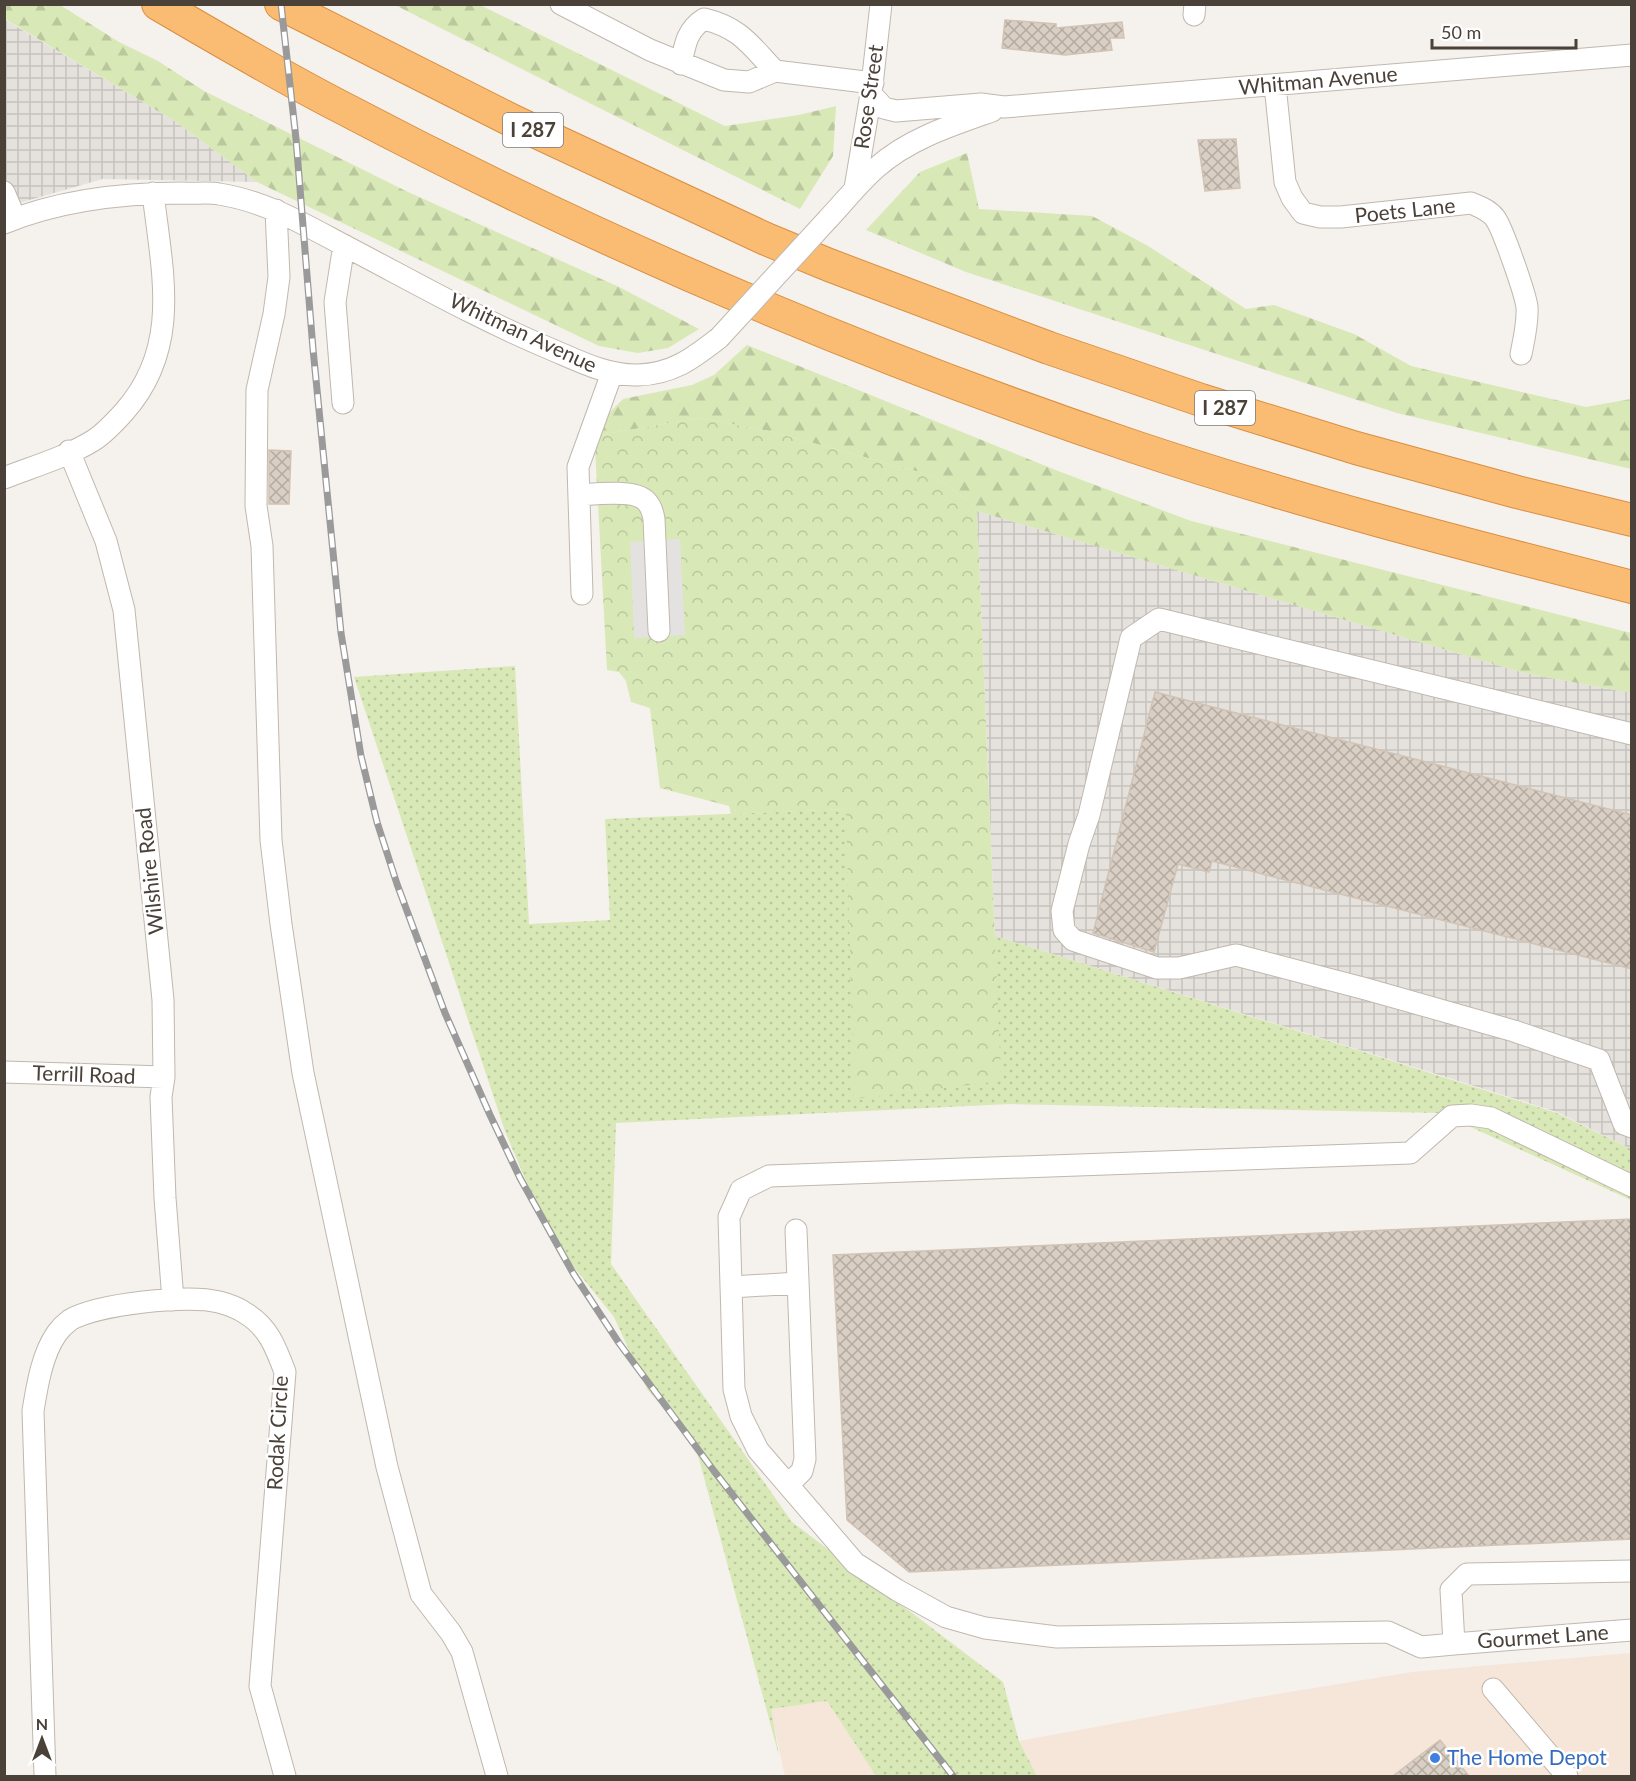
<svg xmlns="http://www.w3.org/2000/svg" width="1636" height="1781" font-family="Lato,sans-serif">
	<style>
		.commercial { fill: #f6e6d9 }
		.industrial { fill: url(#industrial-grid) }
		.grass { fill: url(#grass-dots) }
		.forest { fill: url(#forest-firs) }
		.park { fill: url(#park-crowns) }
		.parking { fill: #e4e2e0 }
		.building { fill: url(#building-cross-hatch); stroke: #d2c3b5; stroke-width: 1.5 }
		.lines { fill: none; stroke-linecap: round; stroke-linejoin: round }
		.minor-casing { stroke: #c1b8ae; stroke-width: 23 }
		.highway-casing { stroke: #da8e41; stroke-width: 34 }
		.minor { stroke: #fff; stroke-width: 21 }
		.highway { stroke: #fabc73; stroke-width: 32 }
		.rail-casing { stroke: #9a9a9a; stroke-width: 7 }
		.rail { stroke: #fff; stroke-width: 4.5; stroke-dasharray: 14; stroke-linecap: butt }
		.minor-bridge-casing { stroke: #c1b8ae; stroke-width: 23; stroke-linecap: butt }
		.minor-bridge { stroke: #fff; stroke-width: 21 }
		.shop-dot { fill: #3f7fe0; stroke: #fff; stroke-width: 2 }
		.labels { text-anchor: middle; stroke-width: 5; stroke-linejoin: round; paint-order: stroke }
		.shield { fill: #fff; stroke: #807a74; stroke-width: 1.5 }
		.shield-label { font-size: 20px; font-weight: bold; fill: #4a4139 }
		.street-label { font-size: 21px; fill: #4a4139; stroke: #fff }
		.shop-label { font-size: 21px; fill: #366cbe; stroke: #fff; text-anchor: start }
	</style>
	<defs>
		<pattern id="industrial-grid" width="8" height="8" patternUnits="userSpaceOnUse" patternTransform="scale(1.5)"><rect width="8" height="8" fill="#e5e1dd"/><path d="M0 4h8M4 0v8" fill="none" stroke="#c6c2be"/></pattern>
		<pattern id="grass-dots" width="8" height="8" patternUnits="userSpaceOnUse" patternTransform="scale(1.5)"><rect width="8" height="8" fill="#d8e8b6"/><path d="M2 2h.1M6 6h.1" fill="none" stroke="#bbc89d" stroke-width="1.8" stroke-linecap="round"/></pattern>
		<pattern id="forest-firs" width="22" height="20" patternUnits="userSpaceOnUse" patternTransform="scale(1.5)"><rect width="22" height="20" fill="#d8e8b6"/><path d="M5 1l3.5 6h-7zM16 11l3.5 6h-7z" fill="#bbc89d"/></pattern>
		<pattern id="park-crowns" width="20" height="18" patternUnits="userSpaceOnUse" patternTransform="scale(1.5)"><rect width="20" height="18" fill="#d8e8b6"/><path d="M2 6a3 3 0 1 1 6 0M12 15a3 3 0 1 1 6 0" fill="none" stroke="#bbc89d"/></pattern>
		<pattern id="building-cross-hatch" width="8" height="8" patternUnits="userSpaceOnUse" patternTransform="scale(1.5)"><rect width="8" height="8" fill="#dacfc4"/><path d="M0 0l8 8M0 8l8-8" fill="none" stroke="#b3aaa0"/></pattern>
	</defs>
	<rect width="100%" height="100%" fill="#f5f1ec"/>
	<path class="commercial" d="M1631 1653V1776H1037L1019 1741 1259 1697 1412 1672Z
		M827 1701 876 1776H785L770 1709Z"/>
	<path class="industrial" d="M4 19 176 122 257 182 103 179 5 207Z
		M977 511 1524 673 1631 693V1149L1557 1112 995 936Z"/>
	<path class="grass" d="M515 666 529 924 610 920 605 819 846 809 995 936 1557 1113 1631 1149V1200L1440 1113 1010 1104 616 1123 611 1264 792 1522 1003 1682 1019 1741 1037 1776H876L827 1701 771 1709 779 1756 695 1444 647 1389 614 1317 549 1236 505 1131 354 677Z"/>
	<path class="forest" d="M4 5H60L119 42 158 61 204 91 408 192 619 287 699 329 668 348 638 353 599 346 257 182 176 122 5 19Z
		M395 5H480L725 126 799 115 836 106 833 156 800 209Z
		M967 153 979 209 1092 216 1148 246 1246 309 1274 305 1354 334 1411 366 1586 407 1631 399V469L1397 413 966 272 866 230 920 172Z
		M747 345 1058 471 1191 521 1631 633V693L1524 673 977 511 968 501 934 476 769 431 698 418 600 435 608 414 623 399 692 385 714 375Z"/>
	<path class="park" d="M698 418 769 431 934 476 968 501 977 511 1001 1081 854 1099 846 809 731 814 729 806 660 788 650 708 631 702 626 681 619 672 607 670 595 448 600 435Z"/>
	<path class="parking" d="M680 539 685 635 634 638 630 542Z"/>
	<path class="building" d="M1005 20 1056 24V28L1122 22 1124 38H1110L1112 50 1065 55 1002 48Z
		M1236 139 1240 188 1205 191 1198 140Z
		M269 450 291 451 289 504H269Z
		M1155 692 1632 815V969L1212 861 1209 872 1178 864 1154 952 1093 933Z
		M1632 1219V1539L909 1572 847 1520 833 1255Z
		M1440 1740 1469 1776H1393Z"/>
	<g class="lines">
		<defs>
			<path id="minor" d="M561 4 650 50 724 80 749 82 775 71 873 83
				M1194 15 1195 4
				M681 64C685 44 687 30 704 19 741 28 750 45 775 71
				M1275 85 1285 182 1292 198 1303 213 1320 217H1341L1471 203C1480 207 1489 210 1495 218 1503 229 1525 293 1527 307 1528 323 1524 339 1521 354
				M871 94 884 108 896 111 981 104 1004 107 1632 55
				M855 188 871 94 881 4
				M4 192 15 218
				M276 210 279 277 274 314 257 390 256 506 262 546 271 840 281 924 303 1073 387 1467 421 1594 451 1633 462 1652 497 1776
				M828 219C844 202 859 183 876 168 908 139 952 125 992 111
				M4 223C60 200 124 193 183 193 195 194 208 192 219 194 266 201 307 226 349 248 414 282 479 319 548 348 577 360 606 376 638 375 673 374 693 358 719 338
				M343 403 335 302 344 245
				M69 451 106 541 124 610 163 1000 164 1077 161 1097 165 1198 173 1300
				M4 478C32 467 69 456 94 440 105 433 115 422 124 412 182 347 162 272 153 193
				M579 495C594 494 635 489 646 501 651 506 653 513 654 519L659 631
				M582 594 578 467 612 373
				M1632 734 1159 619 1131 638 1089 815 1079 844 1062 911 1064 930 1073 940 1157 968H1179L1236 955 1366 989 1514 1031 1599 1060 1624 1124 1632 1127
				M4 1072 164 1077
				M1632 1186 1491 1118 1471 1115 1452 1116 1410 1153 769 1176 741 1190 729 1217 734 1389 741 1416 758 1450 855 1563 897 1590 946 1617 985 1628 1057 1637 1388 1632 1421 1647 1454 1644 1451 1590 1467 1574 1632 1571
				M731 1287 798 1283
				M788 1485 802 1471 805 1459 796 1230
				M1454 1644 1632 1630
				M1493 1689 1567 1776
				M45 1776 33 1411C37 1386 42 1354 57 1333 60 1329 66 1323 70 1320 98 1304 188 1294 219 1302 227 1304 238 1308 245 1313 268 1326 276 1348 285 1372L260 1686 285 1776"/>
			<path id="highway" d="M158 4C218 39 277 74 339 106 593 240 859 354 1132 446 1296 501 1464 544 1632 587
				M281 4 515 122 766 239 829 265 1049 348 1201 400 1356 448 1517 492 1632 520"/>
		</defs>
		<use href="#minor" class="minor-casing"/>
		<use href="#highway" class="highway-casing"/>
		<use href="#minor" class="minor"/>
		<use href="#highway" class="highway"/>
		<defs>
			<path id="rail" d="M281 4 296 139 313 349 341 633 361 756 377 822 397 884 445 1013 490 1115 520 1178 573 1273 619 1343 714 1471 953 1776"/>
		</defs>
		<use href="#rail" class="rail-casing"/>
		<use href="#rail" class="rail"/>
		<defs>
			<path id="minor-bridge" d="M719 338 828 219"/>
		</defs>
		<use href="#minor-bridge" class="minor-bridge-casing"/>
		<use href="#minor-bridge" class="minor-bridge"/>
	</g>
	<circle class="shop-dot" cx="1435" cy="1758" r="6"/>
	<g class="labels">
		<g class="shield">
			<rect x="503" y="113" width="60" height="34" rx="4.5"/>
			<rect x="1195" y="391" width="60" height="34" rx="4.5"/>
		</g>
		<g class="shield-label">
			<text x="533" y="137">I 287</text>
			<text x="1225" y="415">I 287</text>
		</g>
		<g class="street-label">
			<text transform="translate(1318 81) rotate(-5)" y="7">Whitman Avenue</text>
			<text transform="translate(869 97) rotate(-82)" y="7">Rose Street</text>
			<text transform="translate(1405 211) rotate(-6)" y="7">Poets Lane</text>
			<text transform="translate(523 333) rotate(25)" y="7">Whitman Avenue</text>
			<text transform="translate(150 871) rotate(-96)" y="7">Wilshire Road</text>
			<text transform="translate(84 1075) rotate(2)" y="7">Terrill Road</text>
			<text transform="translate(278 1433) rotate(-87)" y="7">Rodak Circle</text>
			<text transform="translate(1543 1637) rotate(-4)" y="7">Gourmet Lane</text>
		</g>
		<g class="shop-label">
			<text x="1447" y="1765">The Home Depot</text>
		</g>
	</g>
	<rect width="1636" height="1781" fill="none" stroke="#4a4139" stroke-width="12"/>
	<g transform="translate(42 1739)" stroke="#ffffff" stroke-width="4.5" paint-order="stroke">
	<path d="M0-4.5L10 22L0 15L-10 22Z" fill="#4a4139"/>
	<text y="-9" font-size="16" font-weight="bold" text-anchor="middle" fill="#4a4139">N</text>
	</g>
	<path d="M1432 39v9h144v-9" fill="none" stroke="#4a4139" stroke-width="3"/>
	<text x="1441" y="39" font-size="18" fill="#4a4139" stroke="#ffffff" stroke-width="4.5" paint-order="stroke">50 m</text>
</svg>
